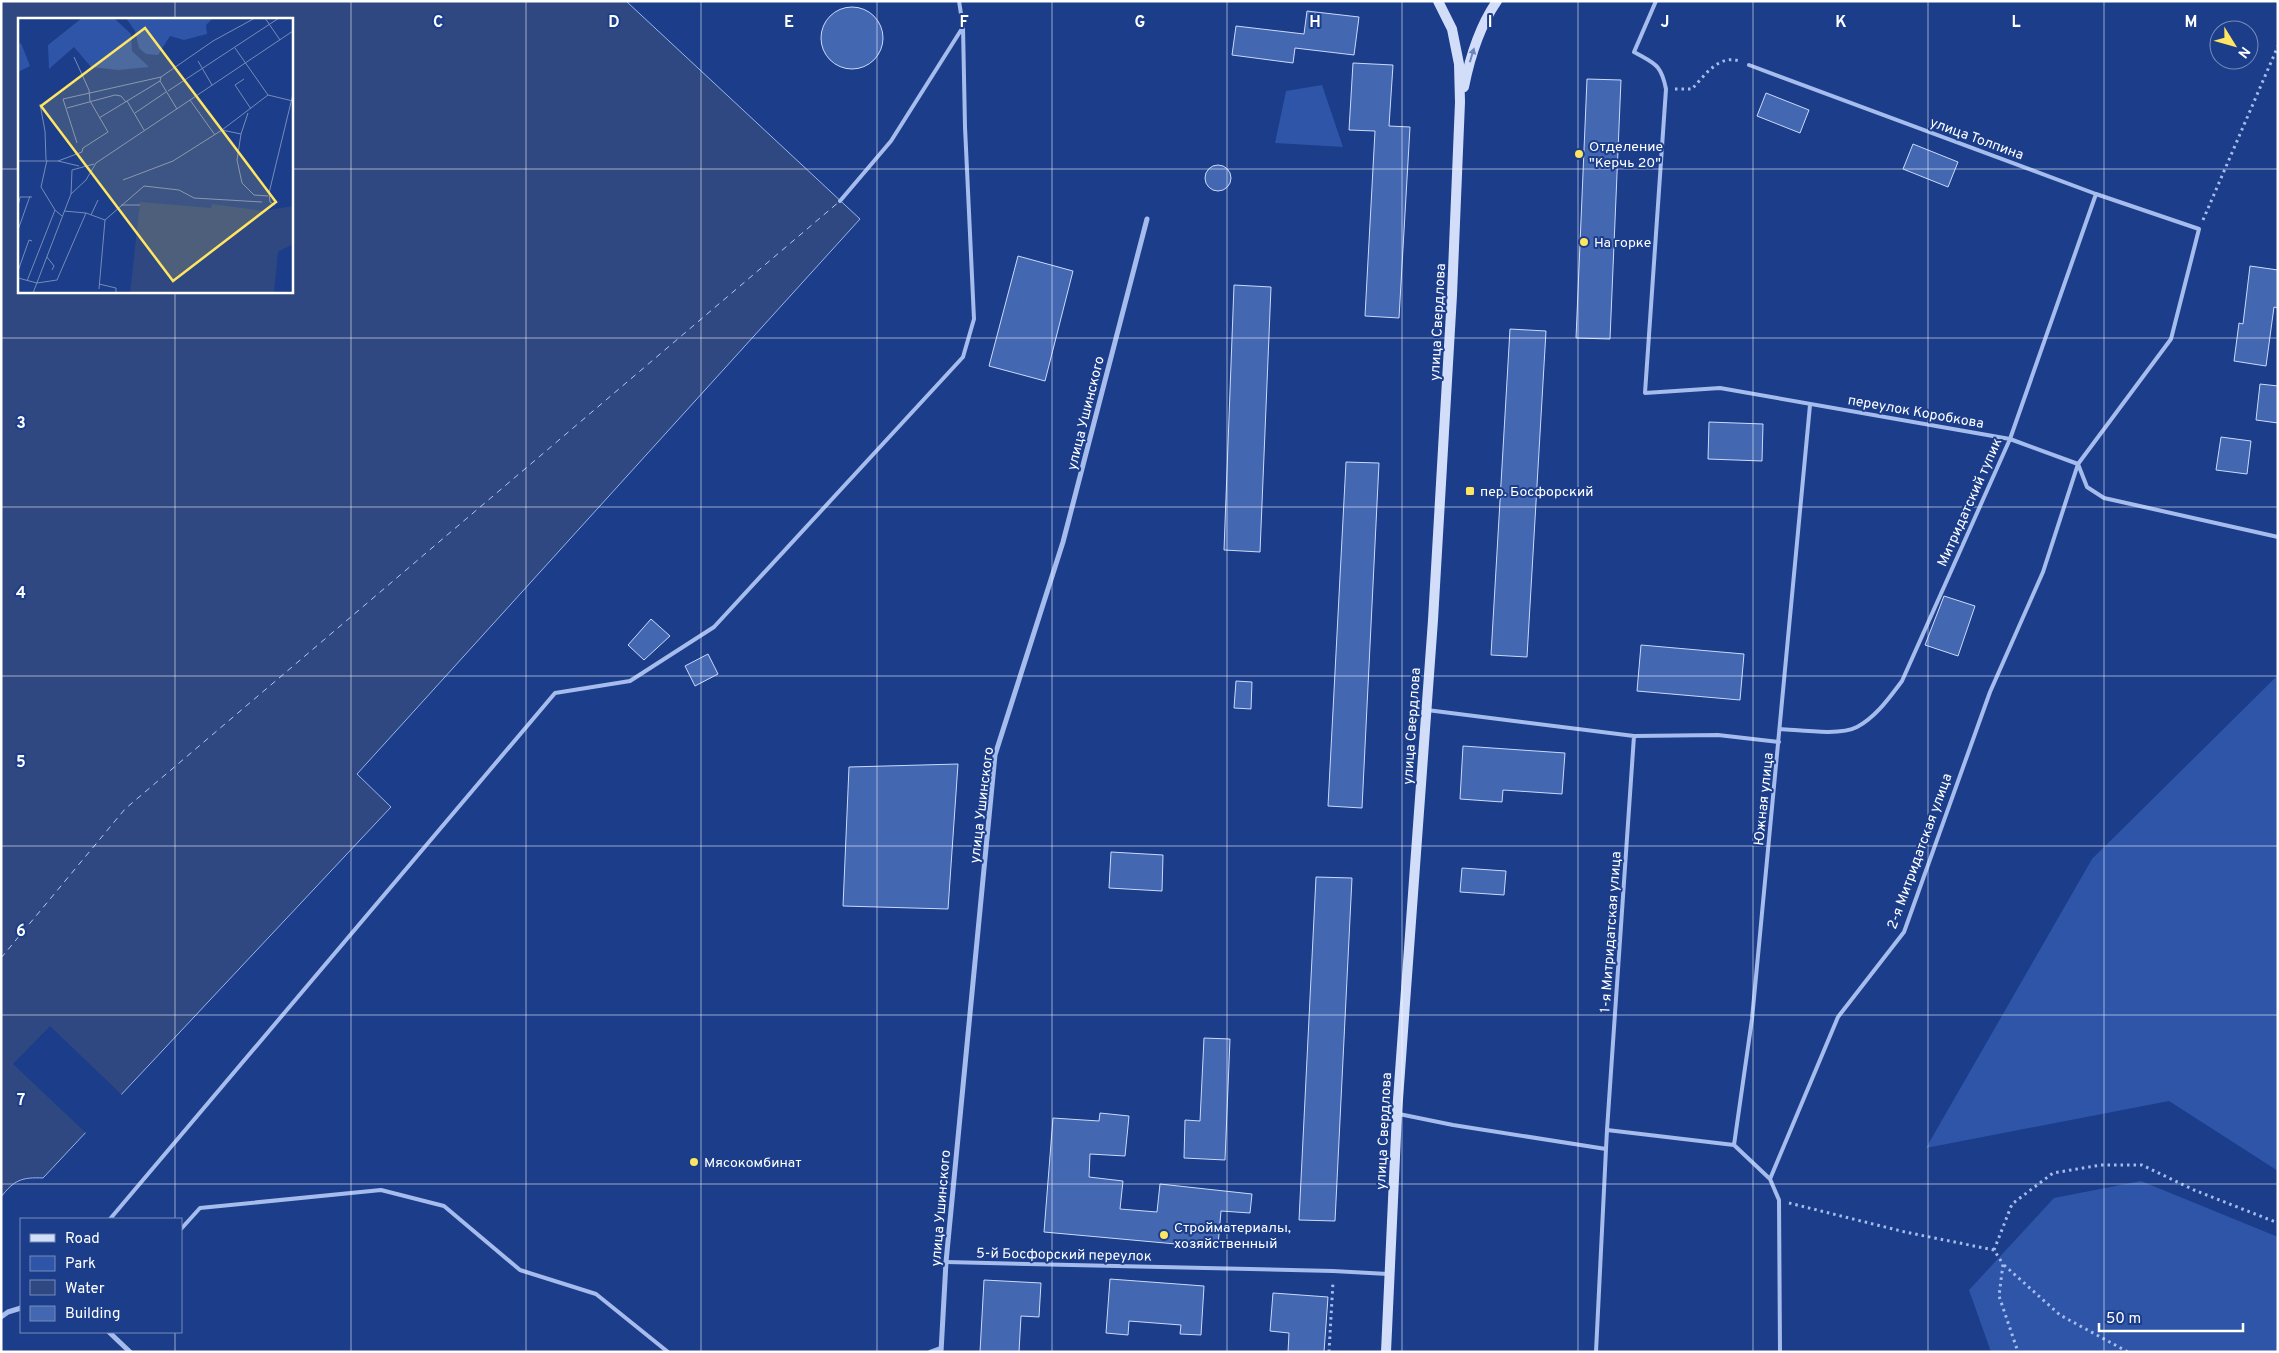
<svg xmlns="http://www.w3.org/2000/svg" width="2279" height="1353" font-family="Overpass,sans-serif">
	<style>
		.green { fill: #2e55a8 }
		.water { fill: #2f4881; stroke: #98b5ef; fill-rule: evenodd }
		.pier { fill: #1b3d8a }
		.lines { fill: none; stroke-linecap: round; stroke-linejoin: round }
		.ferry { stroke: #b1c7f4; stroke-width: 1; stroke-dasharray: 6 5; stroke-linecap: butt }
		.building { fill: #4467b2; stroke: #cbdaf9 }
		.path { stroke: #a5bced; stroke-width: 3; stroke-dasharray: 2.5 4; stroke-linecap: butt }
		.service { stroke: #a5bced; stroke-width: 4 }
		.minor { stroke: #a5bced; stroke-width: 5 }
		.secondary { stroke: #d2def9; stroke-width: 10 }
		.oneway { fill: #6d85bc }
		.grid { fill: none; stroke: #fff; stroke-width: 1; stroke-opacity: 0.55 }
		.poi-dot { fill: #fee562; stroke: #1b3d8a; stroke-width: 2 }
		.labels { text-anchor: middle; stroke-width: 4; stroke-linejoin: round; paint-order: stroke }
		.street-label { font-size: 14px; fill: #fff; stroke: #1b3d8a }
		.poi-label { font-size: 14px; fill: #fff; stroke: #1b3d8a; text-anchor: start }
		.inset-river { fill: none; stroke: #2f4881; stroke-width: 2.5 }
		.inset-road { fill: none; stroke: #768bb9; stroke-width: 1 }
		.view { fill: #fee562; fill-opacity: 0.15; stroke: #fee562; stroke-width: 2.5 }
		.inset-edge { fill: none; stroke: #fff; stroke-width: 2.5 }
		.grid-label { font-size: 16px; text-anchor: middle; font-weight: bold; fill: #fff; stroke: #1b3d8a; stroke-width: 4; stroke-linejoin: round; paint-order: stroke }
	</style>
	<rect width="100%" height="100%" fill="#1b3d8a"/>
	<path class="green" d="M1322 85 1343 147 1275 143 1286 91Z
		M2278 675V1171L2169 1101 1926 1148 2092 859Z
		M2141 1181 2278 1237V1352H1991L1969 1290 2054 1198Z"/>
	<path class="water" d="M1 1H626L860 219 357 774 391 807 43 1178C22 1177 14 1180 1 1197ZM19 19H291V291H19Z"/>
	<path class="pier" d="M50 1026 123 1096 87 1134 13 1064Z"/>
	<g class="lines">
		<path class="ferry" d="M1 958 125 809 840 201"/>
	</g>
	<path class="building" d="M821 38a31 31 0 1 1 62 0a31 31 0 1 1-62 0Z
		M1307 11 1359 17 1354 55 1295 48 1293 63 1232 55 1236 26 1304 34Z
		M1353 63 1393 65 1389 126 1410 127 1399 318 1365 316 1375 131 1349 130Z
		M1587 79 1621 80 1610 339 1576 338Z
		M1766 93 1809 110 1800 133 1757 116Z
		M1913 144 1958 162 1948 187 1903 169Z
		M1205 178a13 13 0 1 1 26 0a13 13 0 1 1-26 0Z
		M1018 256 1073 271 1045 381 989 366Z
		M2250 266 2278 270V308L2274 307 2266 366 2234 361 2239 323 2243 324Z
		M1234 285 1271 287 1260 552 1224 550Z
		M1510 329 1546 331 1527 657 1491 655Z
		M2260 384 2278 386V423L2256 420Z
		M1709 422 1763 424 1762 461 1708 459Z
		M2221 437 2251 441 2247 474 2216 470Z
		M1346 462 1379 463 1362 808 1328 806Z
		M1944 596 1975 606 1958 656 1925 645Z
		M651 619 670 636 644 660 628 645Z
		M1641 645 1744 654 1740 700 1637 691Z
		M708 654 718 674 695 686 685 666Z
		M1236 681 1252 682 1251 709 1234 708Z
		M1463 746 1565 753 1562 794 1503 790 1502 802 1460 799Z
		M958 764 948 909 843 906 849 767Z
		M1111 852 1163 855 1162 891 1109 888Z
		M1462 868 1506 871 1504 895 1460 892Z
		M1316 877 1352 878 1335 1221 1299 1220Z
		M1204 1038 1230 1039 1225 1160 1184 1158 1185 1120 1200 1121Z
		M1100 1113 1129 1116 1125 1156 1090 1154 1089 1177 1123 1181 1120 1209 1157 1212 1160 1184 1252 1194 1250 1213 1221 1211 1218 1245 1177 1241 1176 1244 1044 1232 1053 1118 1099 1121Z
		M1110 1279 1204 1286 1201 1335 1180 1334 1181 1325 1129 1321 1128 1335 1106 1333Z
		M984 1280 1041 1283 1039 1317 1021 1316 1019 1352H980Z
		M1273 1293 1328 1297 1324 1352H1288L1289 1333 1270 1331Z"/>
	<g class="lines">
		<path class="path" d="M1675 89H1692C1704 76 1719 54 1739 61
			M2203 220 2278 46
			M1789 1203 1905 1232 1994 1250 2003 1264 1999 1296 2018 1352
			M1994 1250 2012 1204 2053 1173 2101 1165H2142L2194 1190 2278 1223
			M2004 1265 2060 1315 2128 1352
			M1329 1352 1333 1282"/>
		<path class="service" d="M1656 1 1634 52C1655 64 1661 64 1666 89L1645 393 1720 388 2010 439 2078 464 2087 487 2104 498 2278 537
			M1749 65 2096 194 2199 229 2171 339 2078 464 2043 572 1990 692 1904 932 1838 1017 1770 1179 1779 1200 1780 1352
			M840 201 891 141 963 27
			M1427 710 1634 736 1718 735 1779 742
			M1780 729C1800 730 1840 736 1857 727 1876 717 1889 698 1902 681L2010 439 2096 194
			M1399 1114 1453 1125 1606 1149 1607 1130 1734 1145
			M1607 1130 1634 736
			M1770 1179 1734 1145 1752 1019 1810 405
			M110 1219 555 693 630 681 714 627 963 357 974 319 965 127 963 27 959 1
			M181 1229 200 1208 381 1190 444 1206 520 1270 596 1294 668 1352
			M946 1262 1333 1271 1388 1274
			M930 1352 941 1348
			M1596 1352 1606 1149"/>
		<path class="minor" d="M1 1317 8 1312 21 1308
			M109 1332 130 1352
			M941 1352 946 1262 995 755 1063 542 1147 219"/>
		<path class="secondary" d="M1464 87C1470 57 1479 27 1497 1
			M1386 1352 1397 1113 1433 620 1452 295 1460 102 1459 64 1452 29 1438 1"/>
	</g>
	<defs><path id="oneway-solid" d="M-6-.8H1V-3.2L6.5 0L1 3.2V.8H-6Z" transform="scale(1.25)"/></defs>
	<use class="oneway" href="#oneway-solid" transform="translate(1472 55) rotate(-73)"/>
	<path class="grid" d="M175 1V19M351 1V1352M526 1V1352M701 1V1352M877 1V1352M1052 1V1352M1227 1V1352M1402 1V1352M1578 1V1352M1753 1V1352M1928 1V1352M2104 1V1352M1 169H19M291 169H2278M175 291V1219M1 338H2278M1 507H2278M1 676H2278M1 846H2278M1 1015H2278M1 1184H2278M175 1332V1352"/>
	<g class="poi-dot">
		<circle cx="1579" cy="154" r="5"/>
		<circle cx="1584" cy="242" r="5"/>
		<rect x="1465" y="486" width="10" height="10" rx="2.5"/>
		<circle cx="694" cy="1162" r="5"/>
		<circle cx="1164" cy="1235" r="5"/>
	</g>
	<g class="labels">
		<g class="street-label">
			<text transform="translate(1977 138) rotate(20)" y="5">улица Толпина</text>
			<text transform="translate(1437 322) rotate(-87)" y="5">улица Свердлова</text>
			<text transform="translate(1916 411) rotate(10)" y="5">переулок Коробкова</text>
			<text transform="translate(1085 413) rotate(-76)" y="5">улица Ушинского</text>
			<text transform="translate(1969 502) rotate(-66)" y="5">Митридатский тупик</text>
			<text transform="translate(1411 726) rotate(-86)" y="5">улица Свердлова</text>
			<text transform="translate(1763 799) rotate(-84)" y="5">Южная улица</text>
			<text transform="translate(981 805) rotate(-83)" y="5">улица Ушинского</text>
			<text transform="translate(1919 851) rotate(-70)" y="5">2-я Митридатская улица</text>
			<text transform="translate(1610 932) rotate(-86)" y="5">1-я Митридатская улица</text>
			<text transform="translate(1383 1131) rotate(-87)" y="5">улица Свердлова</text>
			<text transform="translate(940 1208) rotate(-85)" y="5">улица Ушинского</text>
			<text transform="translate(1064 1254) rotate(1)" y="5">5-й Босфорский переулок</text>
		</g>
		<g class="poi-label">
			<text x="1589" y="151">Отделение<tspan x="1589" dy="16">"Керчь 20"</tspan></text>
			<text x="1594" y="247">На горке</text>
			<text x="1480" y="496">пер. Босфорский</text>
			<text x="704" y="1167">Мясокомбинат</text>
			<text x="1174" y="1232">Стройматериалы,<tspan x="1174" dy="16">хозяйственный</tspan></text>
		</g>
	</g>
	<g transform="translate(18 18)">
		<rect width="275" height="275" fill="#1b3d8a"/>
		<path d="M64 0H96L113 16 114 33 131 49 100 52 73 49 56 29 31 51 30 27ZM108 0H195L188 7 189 16 166 22 152 18 140 37 128 36 121 30 117 13ZM3 25 12 48 0 54V27Z" fill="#2e55a8"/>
		<path d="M122 184 193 190 194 186 245 193 275 188V226L260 234 256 275H112Z" fill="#2f4881"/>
		<path class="inset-river" d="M122 187 210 206H275"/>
		<path class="inset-road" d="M247 0 262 22M217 30 250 77M180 43 194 67M226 61 217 67 233 91M142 63 159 91M150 73 261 0M250 77 275 83M172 82 197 117M109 83 126 112M22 86 27 113 28 142M49 90 97 77 103 78 108 84M117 95 148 74M81 100 142 63 143 59M204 112 223 116 219 142 224 165 236 177 250 178M223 116 230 95M59 125 45 81 143 59 195 23 237 0M29 142 23 169 37 192 44 198M0 143H40L61 148M40 143 64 134 65 130 90 114 72 83 71 72 56 39M105 162 155 143 204 112 250 77M53 176 68 162 78 145 275 13M103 187H122M257 187 252 184 251 175 275 76M0 189 2 179H14M46 193 68 195 87 202 126 168 161 172 176 180 244 184M73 197 80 182M0 212 12 178M29 239 36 248 34 252M0 253 11 222 14 223M0 260 19 265 39 262 68 195M9 263 37 192M81 266 98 270V275M81 271 87 202M15 275 53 176 54 152 76 146"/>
		<path class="view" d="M127 10 258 184 155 263 23 88Z"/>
		<rect width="275" height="275" class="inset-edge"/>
	</g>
	<g class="grid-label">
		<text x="438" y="27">C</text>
		<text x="614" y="27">D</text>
		<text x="789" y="27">E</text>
		<text x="964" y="27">F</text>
		<text x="1140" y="27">G</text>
		<text x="1315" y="27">H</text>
		<text x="1490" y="27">I</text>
		<text x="1665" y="27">J</text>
		<text x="1841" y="27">K</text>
		<text x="2016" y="27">L</text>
		<text x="2191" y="27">M</text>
		<text x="21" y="428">3</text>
		<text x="21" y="598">4</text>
		<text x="21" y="767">5</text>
		<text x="21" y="936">6</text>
		<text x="21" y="1105">7</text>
	</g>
	<rect width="2279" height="1353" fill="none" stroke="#ffffff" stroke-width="5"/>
	<rect x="20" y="1218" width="162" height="115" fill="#1b3d8a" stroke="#768bb9"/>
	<rect x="30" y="1234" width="25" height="8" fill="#d2def9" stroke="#768bb9"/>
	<text x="65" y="1243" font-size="15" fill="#ffffff">Road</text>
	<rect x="30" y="1256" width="25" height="15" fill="#2e55a8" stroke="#768bb9"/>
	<text x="65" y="1268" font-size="15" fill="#ffffff">Park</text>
	<rect x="30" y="1280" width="25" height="15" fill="#2f4881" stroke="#768bb9"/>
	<text x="65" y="1293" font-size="15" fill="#ffffff">Water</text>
	<rect x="30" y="1306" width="25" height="15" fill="#4467b2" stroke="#768bb9"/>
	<text x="65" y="1318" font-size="15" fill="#ffffff">Building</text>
	<g transform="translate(2234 45) rotate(127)"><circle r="24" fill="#1b3d8a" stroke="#768bb9"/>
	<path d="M0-4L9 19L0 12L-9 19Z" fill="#fee562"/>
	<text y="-8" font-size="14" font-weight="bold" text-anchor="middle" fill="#ffffff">N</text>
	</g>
	<path d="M2099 1323v8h144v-8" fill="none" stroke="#ffffff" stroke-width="2.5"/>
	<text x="2106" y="1323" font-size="15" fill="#ffffff" stroke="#1b3d8a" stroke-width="4" paint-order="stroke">50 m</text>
</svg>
